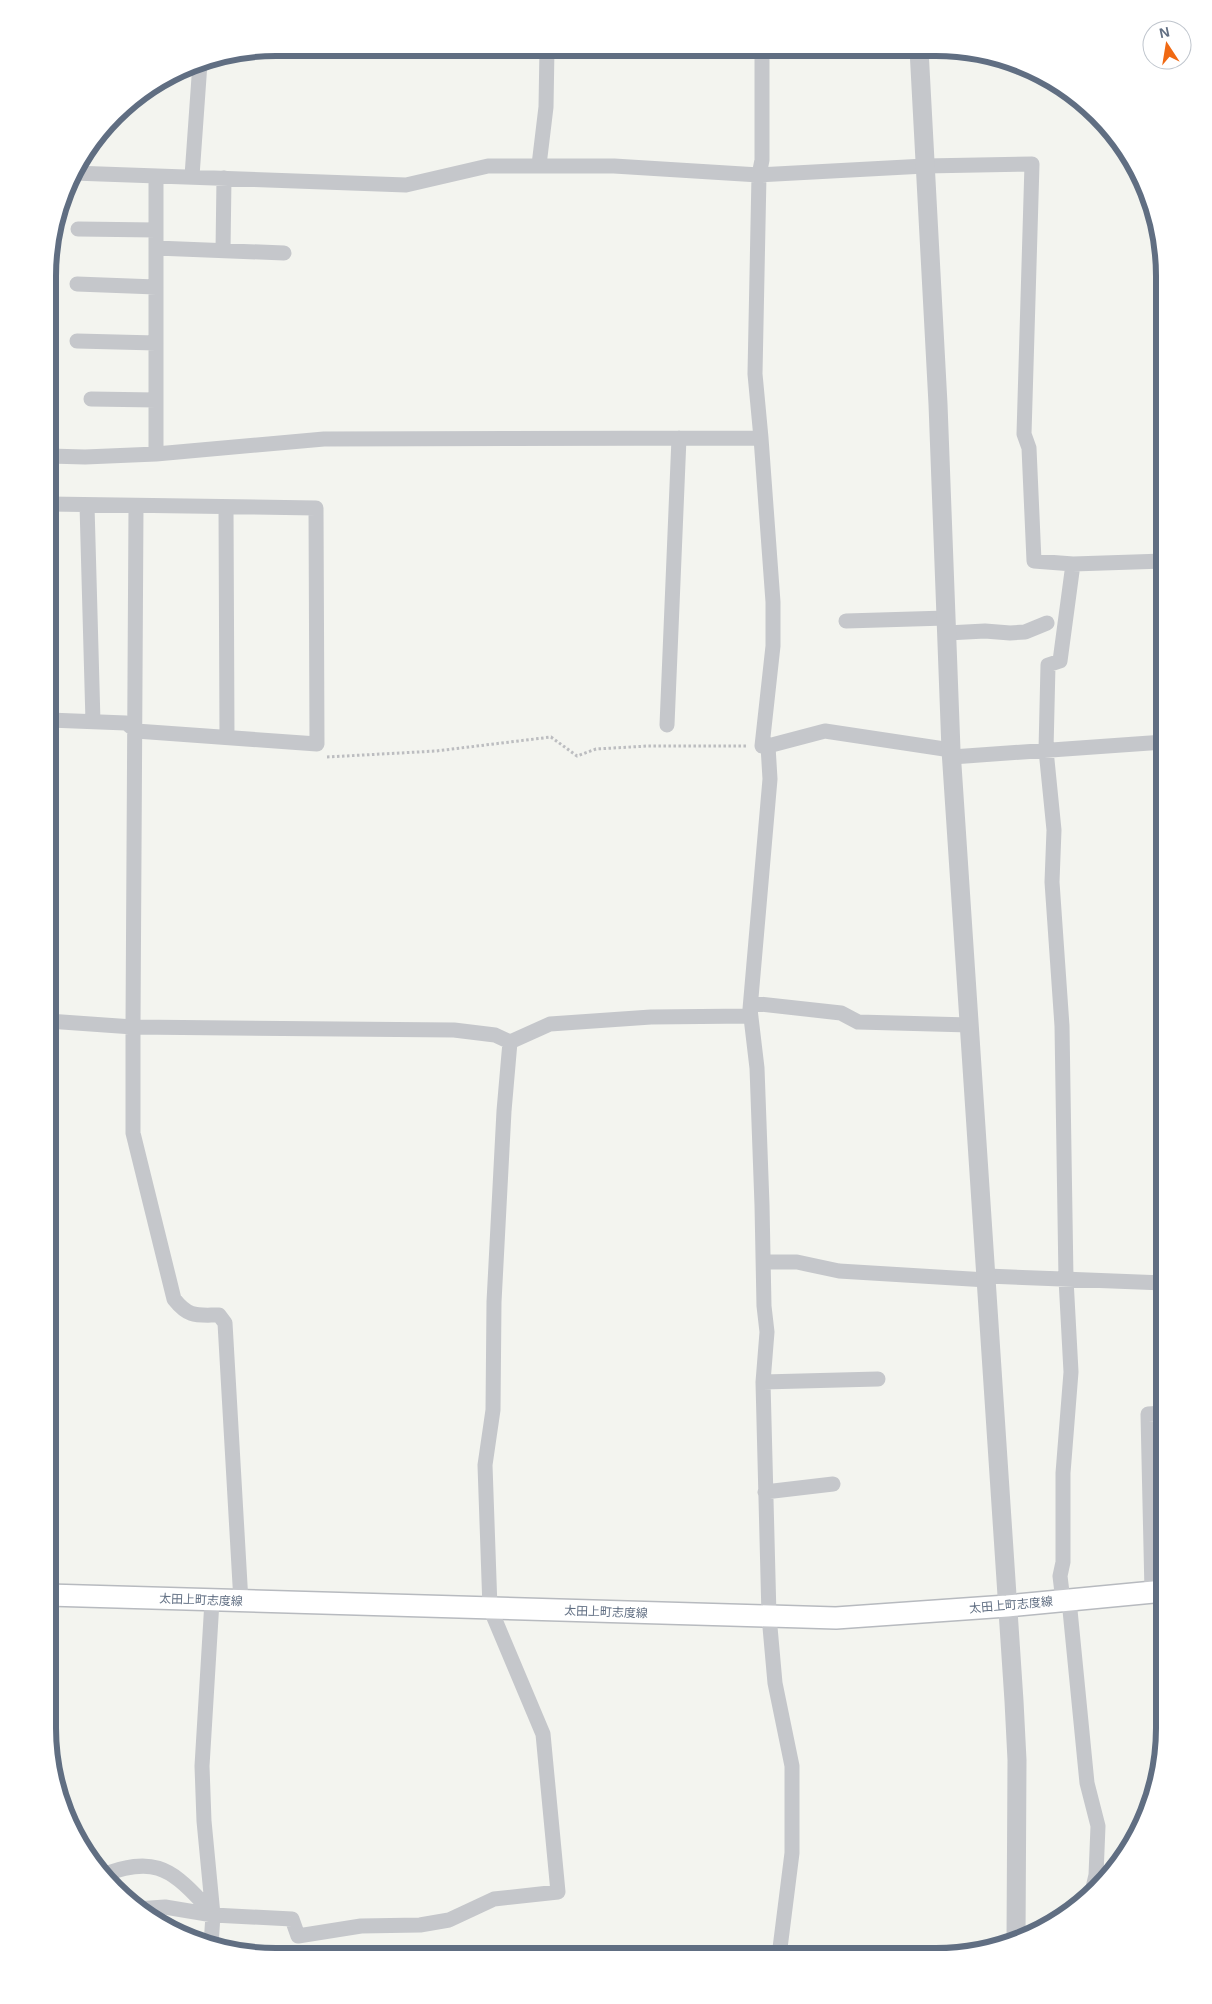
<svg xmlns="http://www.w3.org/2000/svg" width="1212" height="2004" font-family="Helvetica,'Noto Sans JP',sans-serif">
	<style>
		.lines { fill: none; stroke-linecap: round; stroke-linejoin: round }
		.secondary-casing { stroke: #b7babf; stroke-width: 24 }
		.path { stroke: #bcbdc0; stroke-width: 3; stroke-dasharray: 2.5 2.5; stroke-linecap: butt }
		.minor { stroke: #c5c7cb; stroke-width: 15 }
		.tertiary { stroke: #c5c7cb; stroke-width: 19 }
		.secondary { stroke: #fff; stroke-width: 21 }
		.labels { text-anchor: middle; stroke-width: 5; stroke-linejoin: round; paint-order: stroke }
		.street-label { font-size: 12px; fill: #606e82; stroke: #fff }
		.rim { fill: none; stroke: #606e82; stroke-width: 6 }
	</style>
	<rect width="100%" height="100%" fill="#f3f4ef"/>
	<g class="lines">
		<defs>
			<path id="secondary" d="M48 1595 836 1618 1007 1606 1164 1591"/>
		</defs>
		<use href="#secondary" class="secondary-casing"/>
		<path class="path" d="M327 757 436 751 551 737 577 756 596 749 648 746H747"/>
		<path class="minor" d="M539 165 546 107 547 48
			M73 173 406 185 488 166H614L759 175 762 160V49
			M192 176 200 63
			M78 229 156 230
			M156 248 284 253
			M223 251 224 178
			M77 284 156 287
			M77 341 156 343
			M91 399 156 400
			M761 438 773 602V646L762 746
			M156 454V176
			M49 456 85 457 156 454 324 439 761 438 755 374 759 175 925 166 1032 164 1024 434 1029 448 1034 561 1073 564 1164 561
			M87 505 93 722
			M226 507 227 737
			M846 621 946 618
			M947 633 985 631 1010 633 1025 632 1047 623
			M49 720 126 723 136 731 317 744 316 508 49 504
			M667 725 679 438
			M952 757 1164 742
			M751 1003 841 1013 858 1022 970 1025
			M48 1021 133 1027 136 506
			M764 1262H797L839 1271 987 1280
			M987 1276 1164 1283
			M763 1382 878 1379
			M765 1492 833 1484
			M1152 1592 1148 1414 1164 1413
			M1069 1600 1087 1783 1098 1826 1096 1875 1092 1892
			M1063 1601 1060 1576 1063 1562V1473L1071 1372 1066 1279 1062 1026 1052 882 1054 830 1046 750 1048 665 1060 661 1073 564
			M241 1602 225 1323 219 1315C197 1315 189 1318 174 1299L133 1133V1027L454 1030 495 1035 510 1042 550 1024 651 1017 751 1016
			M103 1875C151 1857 169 1866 202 1902
			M136 1909 165 1907 213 1915 292 1919 298 1936 361 1926 420 1925 449 1920 494 1899 558 1892 543 1734 490 1608 485 1465 493 1410 494 1302 504 1111 510 1042
			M211 1945 213 1915 204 1821 202 1766 212 1601
			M779 1956 792 1853V1766L775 1683 769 1616 763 1382 767 1332 764 1306 762 1205 757 1068 750 1009 770 779 768 746 825 731 951 750"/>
		<path class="tertiary" d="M919 49 938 404 951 750 1014 1701 1017 1760 1016 1941"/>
		<use href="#secondary" class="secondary"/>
	</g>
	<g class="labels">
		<g class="street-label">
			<text transform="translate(201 1600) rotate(2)" y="4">太田上町志度線</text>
			<text transform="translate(1011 1605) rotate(-5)" y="4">太田上町志度線</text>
			<text transform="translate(606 1612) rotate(2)" y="4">太田上町志度線</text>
		</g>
	</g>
	<path d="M0 0H1212V2004H0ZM276 56H936A220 220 0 0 1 1156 276V1728A220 220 0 0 1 936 1948H276A220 220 0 0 1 56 1728V276A220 220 0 0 1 276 56Z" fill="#fff" fill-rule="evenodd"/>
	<path class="rim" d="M276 56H936A220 220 0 0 1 1156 276V1728A220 220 0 0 1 936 1948H276A220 220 0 0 1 56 1728V276A220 220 0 0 1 276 56Z"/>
	<g transform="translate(1167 45) rotate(348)"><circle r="24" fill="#ffffff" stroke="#bfc5cd"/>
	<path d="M0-4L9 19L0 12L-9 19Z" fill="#f06913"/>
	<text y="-8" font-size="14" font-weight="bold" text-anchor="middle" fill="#606e82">N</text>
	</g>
</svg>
